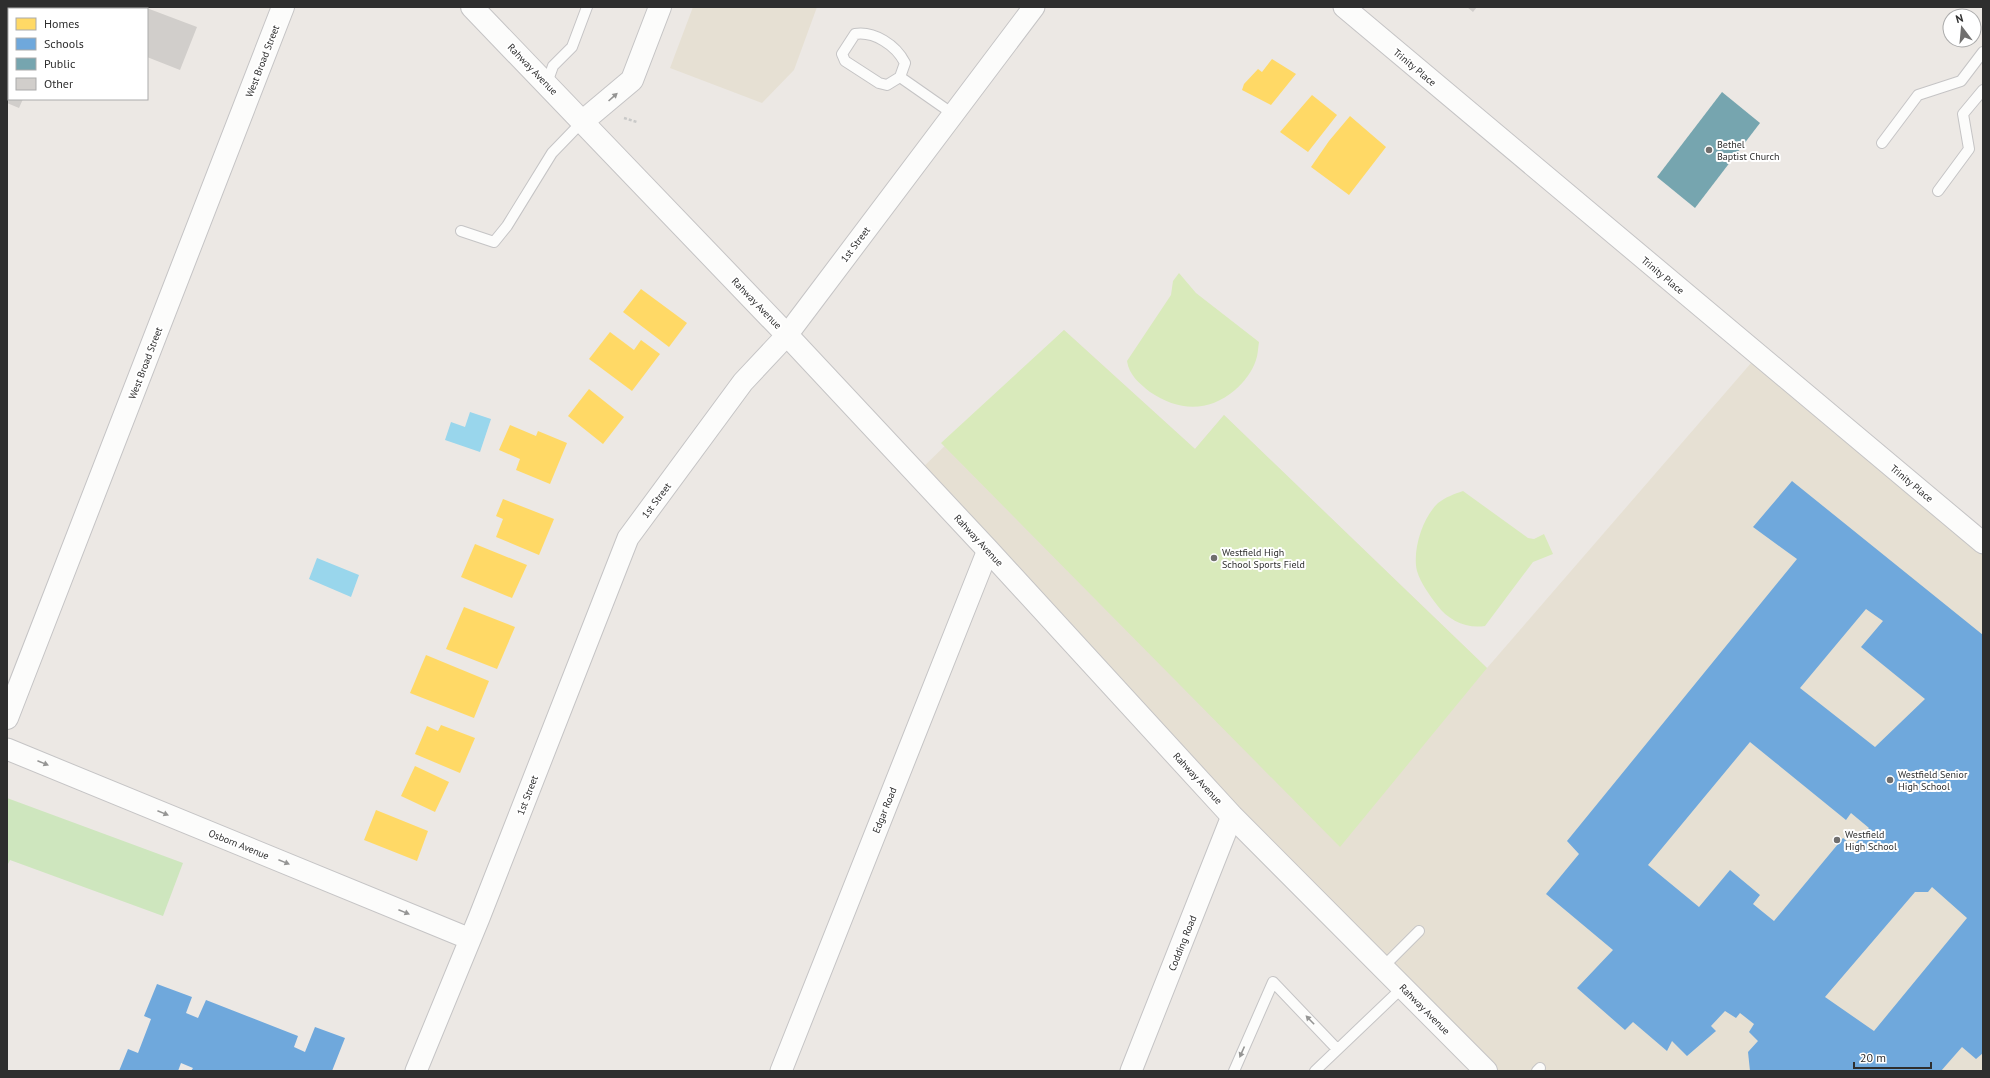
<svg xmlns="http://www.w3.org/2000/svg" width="1990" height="1078" font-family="'PT Sans',sans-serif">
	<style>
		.education { fill: #e6e0d3 }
		.green { fill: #cee6be }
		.pitch { fill: #d9eabb }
		.water { fill: #99d6ec }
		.homes { fill: #ffd966 }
		.schools { fill: #6fa8dc; fill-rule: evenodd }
		.public { fill: #76a5af }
		.building { fill: #d1cecb }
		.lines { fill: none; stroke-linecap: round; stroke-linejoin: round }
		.service-casing { stroke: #c5c4c5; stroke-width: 12 }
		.minor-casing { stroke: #c5c4c5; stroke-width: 23 }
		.tertiary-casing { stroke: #c5c4c5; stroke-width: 24 }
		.path { stroke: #c9c9c8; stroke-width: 2.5; stroke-dasharray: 3 2; stroke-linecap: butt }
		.service { stroke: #fcfcfb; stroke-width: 10 }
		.minor { stroke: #fcfcfb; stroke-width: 21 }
		.tertiary { stroke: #fcfcfb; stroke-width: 22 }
		.oneway { fill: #959594 }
		.poi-dot { fill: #706f6e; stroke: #fff; stroke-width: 1.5 }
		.labels { text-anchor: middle; stroke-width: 4; stroke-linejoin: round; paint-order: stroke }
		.street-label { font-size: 10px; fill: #2e2e2e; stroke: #fff }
		.poi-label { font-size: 10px; fill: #2e2e2e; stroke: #fff; text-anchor: start }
	</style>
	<rect width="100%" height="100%" fill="#ece8e4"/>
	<path class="education" d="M693 7H817L794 70 762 103 670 68Z
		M1064 330 1195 449 1224 415 1487 668 1758 355 1983 538V1071H1486L917 473Z"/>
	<path class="green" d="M7 798 183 863 163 916 10 860 7 866Z"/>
	<path class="pitch" d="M1179 273 1196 293 1259 342C1258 348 1258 354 1256 360 1252 372 1244 382 1235 390 1208 413 1178 411 1150 392 1139 383 1129 375 1127 361L1171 295 1173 281Z
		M1064 330 1195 449 1224 415 1487 668 1340 847 941 443Z
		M1463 491 1528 538 1534 539 1544 534 1553 554 1533 562 1485 626C1466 629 1448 620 1437 605 1429 594 1421 584 1417 571 1412 550 1423 517 1438 503 1446 497 1454 494 1463 491Z"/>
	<path class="water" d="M470 412 491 419 480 452 445 440 451 422 465 427Z
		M317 558 359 575 351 597 309 579Z"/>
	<path class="homes" d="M1272 59 1296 74 1271 105 1242 90 1244 84 1258 69 1262 72Z
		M1312 95 1337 115 1308 152 1280 132Z
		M1350 116 1386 147 1349 195 1311 167 1329 141Z
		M641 289 687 323 669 347 623 312Z
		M610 332 634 350 641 340 660 354 632 391 589 359Z
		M589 389 624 417 603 444 568 416Z
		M510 425 536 436 538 431 567 443 550 484 516 470 520 459 499 450Z
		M503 499 554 519 539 555 496 537 503 519 496 516Z
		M475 544 527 565 512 598 461 577Z
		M464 607 515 627 497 669 446 649Z
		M426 655 489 681 474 718 410 693Z
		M441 725 475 738 460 773 415 754 427 726 438 731Z
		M415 766 449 782 435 812 401 796Z
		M376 810 428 831 417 861 364 840Z"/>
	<path class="schools" d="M1792 481 1983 635V1053L1976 1059 1962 1047 1941 1071H1750L1748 1052 1758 1041 1749 1032 1754 1024 1740 1013 1736 1018 1725 1011 1711 1026 1716 1031 1687 1056 1672 1041 1667 1051 1633 1022 1625 1030 1577 988 1613 950 1546 894 1579 854 1567 841 1797 559 1753 527ZM1866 609 1883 621 1861 647 1925 699 1875 747 1800 688ZM1750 742 1846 820 1851 813 1869 828 1853 846 1843 838 1774 921 1753 904 1760 895 1730 870 1699 907 1648 865ZM1932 887 1967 918 1874 1031 1825 997 1915 892H1928Z
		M157 984 192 997 186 1013 198 1018 206 1000 298 1036 294 1047 305 1052 315 1027 345 1038 332 1071H191L193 1068 181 1063 178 1071H119L128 1049 138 1053 151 1019 144 1016Z"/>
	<path class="public" d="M1722 92 1760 123 1695 208 1657 177Z"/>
	<path class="building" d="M144 7 197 27 180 70 147 57V9H143Z
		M1467 7H1477L1473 12Z
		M7 68 9 69V99H23L19 108 7 103Z"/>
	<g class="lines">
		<defs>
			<path id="service" d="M900 77 905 63C896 45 874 31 855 34L842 54 845 61 879 83 887 85 900 77 953 114
				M547 83 553 66 572 47 587 7
				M1882 143 1918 95 1961 81 1983 52
				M1938 191 1969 149 1963 114 1983 90
				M461 231 494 242 507 226 552 153 582 122
				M1383 967 1419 931
				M1234 1071 1273 982 1337 1049
				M1315 1071 1403 987
				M1537 1071 1540 1068"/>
			<path id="minor" d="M1344 7 1983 543
				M7 749 470 939
				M416 1071 479 918 628 538 743 382 787 335 1034 7
				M781 1071 988 550
				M1131 1071 1232 816"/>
			<path id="tertiary" d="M472 7 787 335 988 550 1232 816 1486 1071
				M582 122 632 80 660 7
				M7 718 283 7"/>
		</defs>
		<use href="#service" class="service-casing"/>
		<use href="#minor" class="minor-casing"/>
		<use href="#tertiary" class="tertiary-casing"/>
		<path class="path" d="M624 118 637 122"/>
		<use href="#service" class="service"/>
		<use href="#minor" class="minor"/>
		<use href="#tertiary" class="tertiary"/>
	</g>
	<defs><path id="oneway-solid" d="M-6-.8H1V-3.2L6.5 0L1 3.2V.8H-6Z"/></defs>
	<g class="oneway">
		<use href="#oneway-solid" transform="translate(613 97) rotate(-42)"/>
		<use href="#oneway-solid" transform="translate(43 763) rotate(22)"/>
		<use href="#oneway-solid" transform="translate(163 813) rotate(22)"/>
		<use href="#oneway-solid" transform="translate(284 862) rotate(22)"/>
		<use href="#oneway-solid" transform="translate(404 912) rotate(22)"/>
		<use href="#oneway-solid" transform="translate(1310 1020) rotate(-134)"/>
		<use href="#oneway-solid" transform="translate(1242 1052) rotate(114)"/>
	</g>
	<g class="poi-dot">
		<circle cx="1709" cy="150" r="4"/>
		<circle cx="1214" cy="558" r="4"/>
		<circle cx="1890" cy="780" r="4"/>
		<circle cx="1837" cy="840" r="4"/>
	</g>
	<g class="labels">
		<g class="street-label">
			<text transform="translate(262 61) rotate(-69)" y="4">West Broad Street</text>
			<text transform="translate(1415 67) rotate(40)" y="4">Trinity Place</text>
			<text transform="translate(533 69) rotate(46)" y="4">Rahway Avenue</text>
			<text transform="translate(855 244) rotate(-53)" y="4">1st Street</text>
			<text transform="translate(1663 275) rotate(40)" y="4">Trinity Place</text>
			<text transform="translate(757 303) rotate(46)" y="4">Rahway Avenue</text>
			<text transform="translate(145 363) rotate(-69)" y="4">West Broad Street</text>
			<text transform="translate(1912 483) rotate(40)" y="4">Trinity Place</text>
			<text transform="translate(656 500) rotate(-53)" y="4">1st Street</text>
			<text transform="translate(979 540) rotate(47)" y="4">Rahway Avenue</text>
			<text transform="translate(1198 778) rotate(47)" y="4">Rahway Avenue</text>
			<text transform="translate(527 795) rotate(-69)" y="4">1st Street</text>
			<text transform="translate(884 810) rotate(-68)" y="4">Edgar Road</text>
			<text transform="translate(239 844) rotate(22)" y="4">Osborn Avenue</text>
			<text transform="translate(1182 943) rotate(-68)" y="4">Codding Road</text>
			<text transform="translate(1425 1009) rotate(45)" y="4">Rahway Avenue</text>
		</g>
		<g class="poi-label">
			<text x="1717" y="148">Bethel<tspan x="1717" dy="12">Baptist Church</tspan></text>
			<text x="1222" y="556">Westfield High<tspan x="1222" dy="12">School Sports Field</tspan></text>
			<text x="1898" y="778">Westfield Senior<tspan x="1898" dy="12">High School</tspan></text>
			<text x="1845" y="838">Westfield<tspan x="1845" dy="12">High School</tspan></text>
		</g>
	</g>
	<rect width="1990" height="1078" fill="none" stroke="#2e2e2e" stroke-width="16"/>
	<rect x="8" y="8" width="140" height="92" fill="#ffffff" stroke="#ababab"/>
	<rect x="16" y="18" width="20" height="12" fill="#ffd966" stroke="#ababab"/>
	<text x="44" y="28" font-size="12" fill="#2e2e2e">Homes</text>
	<rect x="16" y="38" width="20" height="12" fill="#6fa8dc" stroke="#ababab"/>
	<text x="44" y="48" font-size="12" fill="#2e2e2e">Schools</text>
	<rect x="16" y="58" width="20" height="12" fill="#76a5af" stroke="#ababab"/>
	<text x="44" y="68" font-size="12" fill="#2e2e2e">Public</text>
	<rect x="16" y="78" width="20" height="12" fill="#d1cecb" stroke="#ababab"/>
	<text x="44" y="88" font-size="12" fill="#2e2e2e">Other</text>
	<g transform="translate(1962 28) rotate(344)"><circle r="19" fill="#ffffff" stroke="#ababab"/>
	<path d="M0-3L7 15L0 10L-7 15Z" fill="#706f6e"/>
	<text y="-6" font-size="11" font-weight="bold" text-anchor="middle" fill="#2e2e2e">N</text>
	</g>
	<path d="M1854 1062v6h77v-6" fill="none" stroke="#2e2e2e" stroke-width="2"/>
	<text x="1860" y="1062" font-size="12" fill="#2e2e2e" stroke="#ffffff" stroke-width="3" paint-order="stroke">20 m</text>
</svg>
